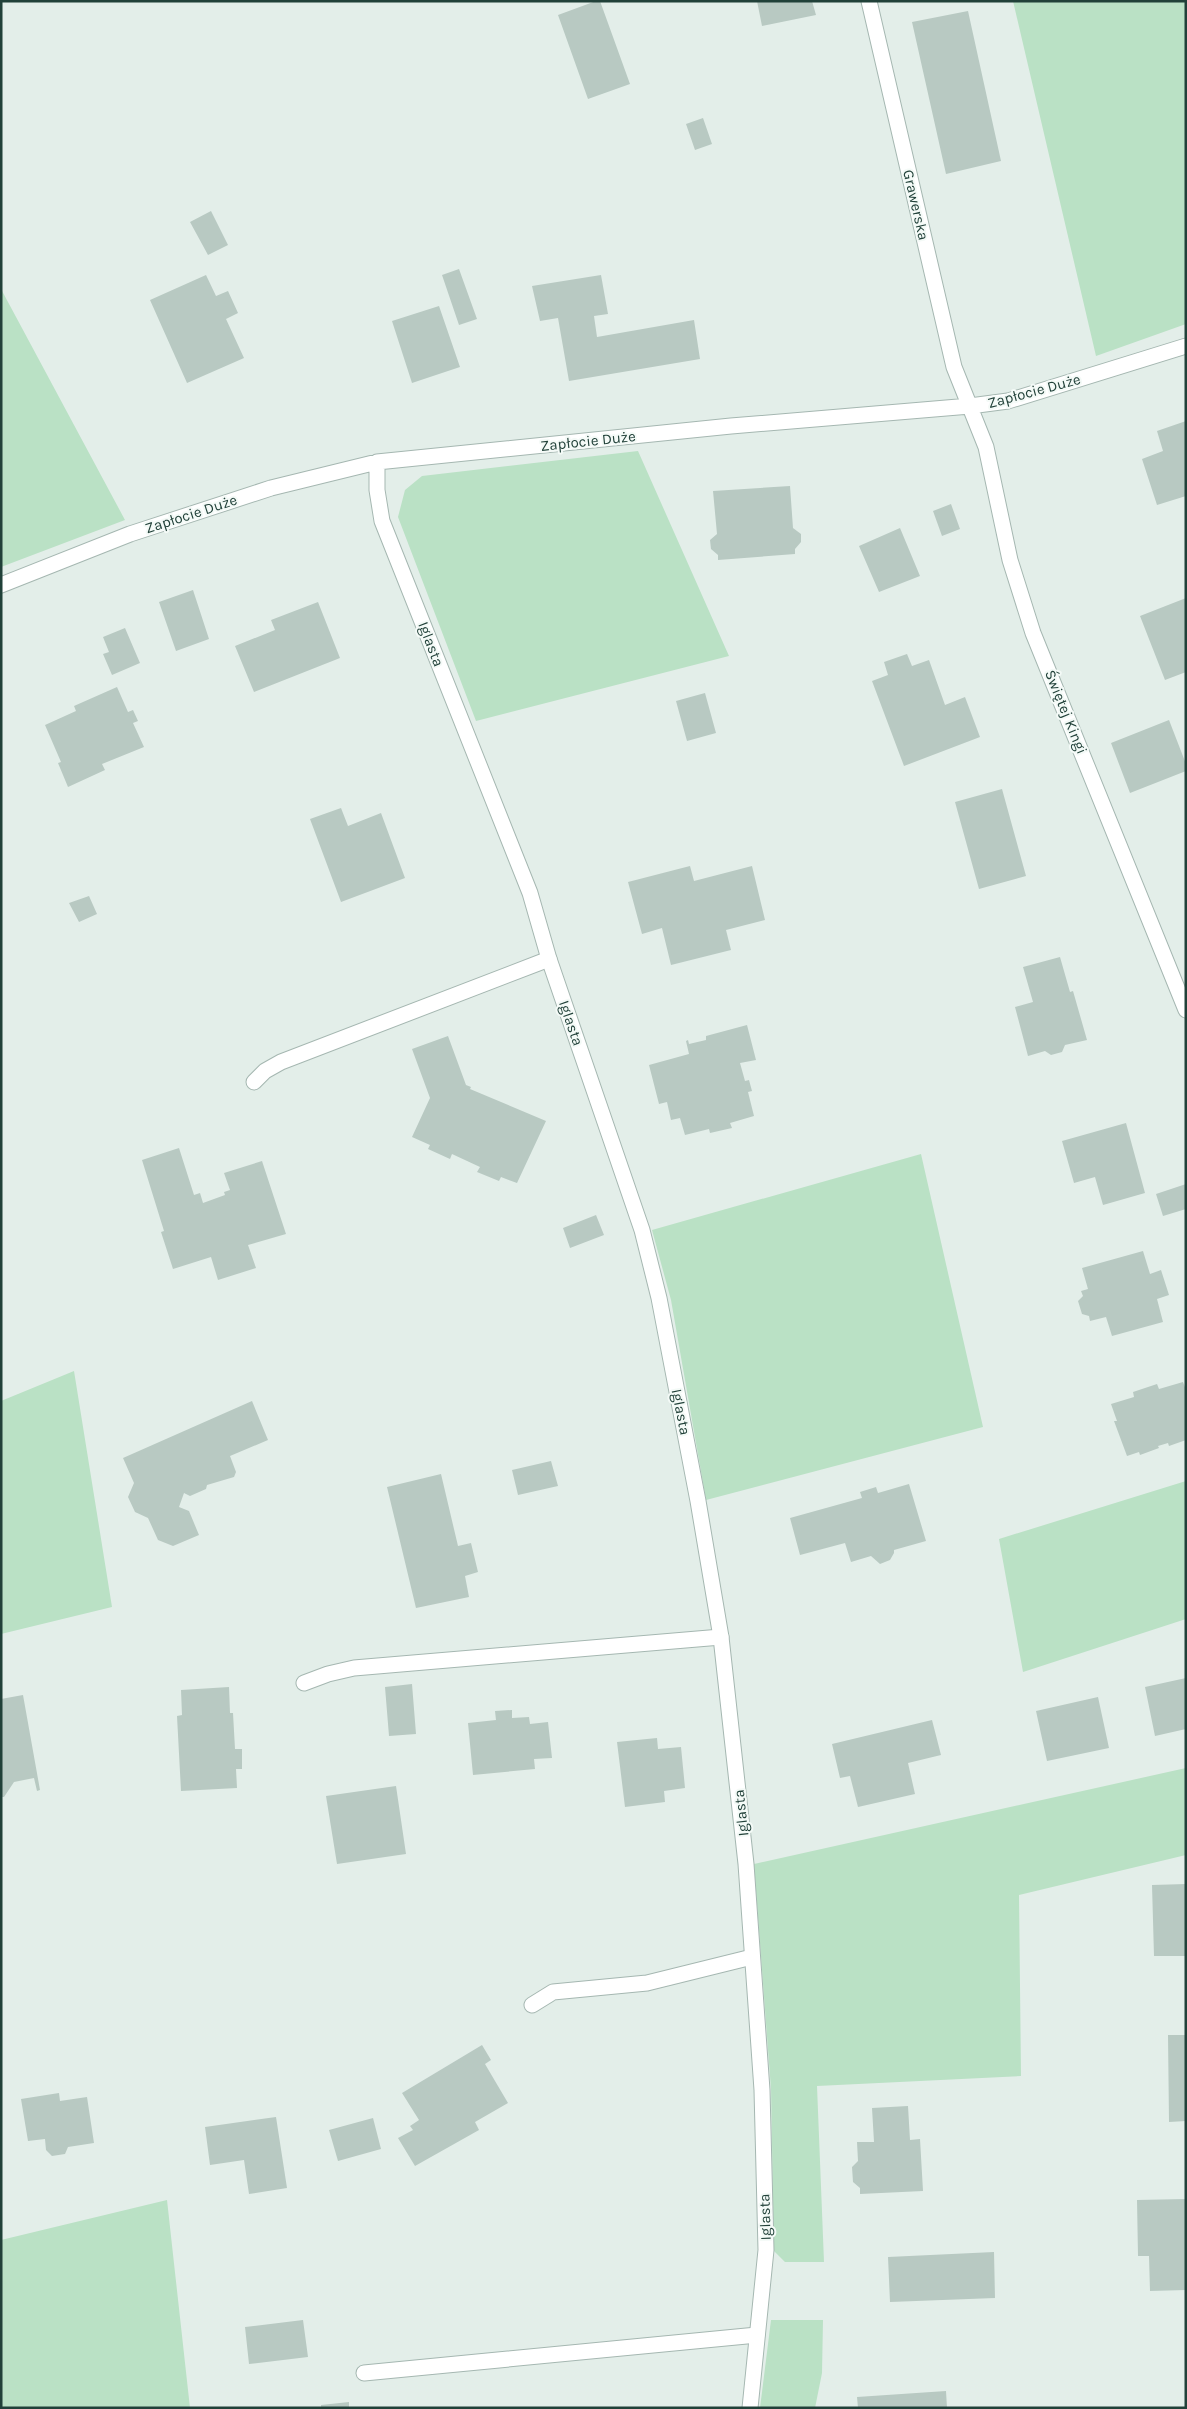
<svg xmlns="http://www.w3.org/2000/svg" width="1187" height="2409" font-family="Karla,sans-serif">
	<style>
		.green { fill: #bae1c5 }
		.building { fill: #b8c9c2 }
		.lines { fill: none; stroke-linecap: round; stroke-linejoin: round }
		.service-casing { stroke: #a5b7b1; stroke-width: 17 }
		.minor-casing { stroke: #a5b7b1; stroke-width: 17 }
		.service { stroke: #fff; stroke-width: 15 }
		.minor { stroke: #fff; stroke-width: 15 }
		.labels { text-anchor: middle; stroke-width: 4; stroke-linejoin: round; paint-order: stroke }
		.street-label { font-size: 15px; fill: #214139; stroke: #f4faf7 }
	</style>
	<rect width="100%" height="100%" fill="#e3eee9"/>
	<path class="green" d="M1013 1H1186V324L1096 356Z
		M1 289 125 520 1 567Z
		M638 451 729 656 476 721 398 517 405 490 422 476Z
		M921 1154 983 1427 706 1500 671 1300 652 1230Z
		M74 1371 112 1607 1 1634V1401Z
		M1186 1481V1619L1023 1672 999 1539Z
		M1186 1768V1855L1019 1895 1021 2076 817 2086 824 2262H785L774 2251 771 2089 754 1864Z
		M167 2200 190 2408H1V2240Z
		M771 2320H823L822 2373 815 2408H760Z"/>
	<path class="building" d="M596 1H600L630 84 588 99 558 15Z
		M757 1H812L816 15 762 26Z
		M968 11 1001 161 946 174 912 22Z
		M703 118 712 144 695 150 686 124Z
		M211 211 228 245 208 255 190 222Z
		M459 269 477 319 459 325 442 275Z
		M206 275 216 296 228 291 238 313 226 319 244 358 187 383 150 300Z
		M601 275 608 314 594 316 597 337 694 320 700 359 569 381 558 318 540 321 532 286Z
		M439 306 460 367 412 383 392 321Z
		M1186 421V496L1157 505 1142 459 1163 451 1157 431Z
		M790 486 793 528 801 534V542L795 549V554L718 560V555L711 549 710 540 717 534 713 491Z
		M951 504 960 529 942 536 933 511Z
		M900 528 920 576 879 592 859 546Z
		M193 590 209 639 176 651 159 602Z
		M1186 598V672L1165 680 1140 616Z
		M318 602 340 658 254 692 235 646 275 630 271 620Z
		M125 628 140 663 112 675 103 654 109 652 103 637Z
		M907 654 912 666 929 660 945 705 965 697 980 737 904 766 872 681 888 675 884 662Z
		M117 687 128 712 133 710 138 721 133 723 144 747 102 764 105 770 68 787 58 763 61 762 45 725 76 711 74 706Z
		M705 693 716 733 687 741 676 701Z
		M1169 720 1186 764V771L1130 793 1111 743Z
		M1002 789 1026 876 979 889 955 802Z
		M341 808 348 826 381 813 405 878 341 902 310 819Z
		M690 866 694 881 752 866 765 920 726 930 731 950 671 965 662 928 642 934 628 882Z
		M89 896 97 914 79 922 69 903Z
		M1060 957 1070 992 1073 991 1087 1040 1065 1045 1062 1052 1051 1055 1045 1051 1028 1056 1015 1007 1033 1002 1023 967Z
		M747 1025 756 1060 740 1063 745 1081 749 1080 752 1091 748 1092 754 1116 730 1123 732 1128 710 1133 709 1129 685 1135 680 1118 671 1120 667 1102 659 1104 649 1065 689 1054 686 1041 688 1040 689 1044 706 1040V1036Z
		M448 1036 466 1085 471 1087 470 1089 546 1121 517 1183 501 1177 499 1181 477 1172 480 1167 452 1154 450 1159 428 1149 430 1145 412 1137 430 1098 412 1049Z
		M1126 1123 1145 1193 1103 1205 1095 1177 1074 1183 1062 1141Z
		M179 1148 194 1195 200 1193 203 1203 225 1195 224 1192 230 1190 224 1173 262 1161 286 1234 248 1245 256 1268 218 1280 211 1257 173 1269 161 1232 164 1231 142 1160Z
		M1186 1184V1209L1163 1216 1156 1194Z
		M596 1215 604 1235 570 1248 563 1228Z
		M1143 1251 1150 1274 1161 1270 1169 1295 1157 1299 1163 1322 1112 1336 1106 1317 1090 1321 1089 1316 1082 1314 1078 1301 1083 1296 1081 1291 1088 1289 1082 1268Z
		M1183 1382 1186 1390V1440L1169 1446 1168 1443 1158 1446 1159 1448 1140 1455 1139 1452 1127 1456 1114 1421H1117L1111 1404 1134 1397 1133 1392 1157 1384 1159 1389Z
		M252 1401 268 1440 230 1456 236 1472 234 1477 207 1485 206 1489 190 1496 184 1493 179 1507 189 1511 199 1535 173 1546 158 1540 148 1518 135 1512 128 1497 134 1483 123 1458Z
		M551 1461 558 1486 518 1495 512 1470Z
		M441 1474 458 1546 471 1543 478 1572 465 1576 469 1597 416 1608 387 1487Z
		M909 1484 926 1541 894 1550V1553L890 1560 880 1564 871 1556 851 1562 845 1543 800 1555 790 1518 862 1498 860 1492 876 1487 878 1493Z
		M1186 1678V1729L1155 1736 1145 1687Z
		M412 1684 416 1734 389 1736 385 1687Z
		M229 1687 230 1713H233L235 1749H242V1769H236L237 1788 181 1791 177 1716 182 1715 181 1690Z
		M23 1695 40 1790 37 1791 34 1778 14 1782 4 1797H1V1699Z
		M1098 1697 1109 1748 1047 1761 1036 1711Z
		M512 1710V1718L529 1717 530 1724 548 1722 552 1758 534 1759 535 1769 473 1775 468 1723 496 1720 495 1711Z
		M932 1720 941 1755 908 1763 915 1794 858 1807 850 1776 840 1778 832 1744Z
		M657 1738 658 1749 681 1747 685 1788 664 1791 665 1802 625 1807 617 1742Z
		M396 1786 406 1854 337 1864 326 1796Z
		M1186 1884V1956H1154L1152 1885Z
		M1168 2035H1186V2121L1169 2122Z
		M482 2045 491 2060 485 2064 508 2103 475 2122 479 2130 415 2166 398 2138 413 2130 410 2126 419 2120 402 2093Z
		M59 2093 60 2101 87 2097 94 2143 68 2147 65 2154 52 2156 46 2150 45 2139 28 2141 21 2099Z
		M908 2106 910 2140 920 2139 923 2191 860 2194V2188L853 2182 852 2167 858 2161 857 2142H874L872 2108Z
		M276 2117 287 2188 249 2194 244 2160 210 2165 205 2127Z
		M373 2118 381 2149 338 2161 329 2130Z
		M1186 2199V2290L1150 2291 1149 2256H1138L1137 2200Z
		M994 2252 995 2298 890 2302 888 2257Z
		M303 2320 308 2357 249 2364 245 2327Z
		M946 2391 947 2408H858L857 2397Z
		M349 2402V2408H321V2405Z"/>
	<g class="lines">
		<defs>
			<path id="service" d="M254 1082 265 1071 281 1062 549 959
				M304 1683 328 1674 354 1668 721 1637
				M532 2005 553 1992 647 1983 752 1957
				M364 2373 757 2335"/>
			<path id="minor" d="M869 1 954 367 986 447 1010 560 1033 633 1186 1010
				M377 462V490L382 521 530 893 549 959 642 1230 659 1298 698 1501 721 1637 746 1864 762 2090 766 2250 750 2408
				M1 585 130 534 271 488 377 462 731 426 970 406 1008 401 1186 346"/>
		</defs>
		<use href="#service" class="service-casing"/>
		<use href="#minor" class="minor-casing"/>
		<use href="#service" class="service"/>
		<use href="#minor" class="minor"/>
	</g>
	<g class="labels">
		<g class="street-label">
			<text transform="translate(916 205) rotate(77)" y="5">Grawerska</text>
			<text transform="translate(1034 391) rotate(-15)" y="5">Zapłocie Duże</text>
			<text transform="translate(588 441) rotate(-6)" y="5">Zapłocie Duże</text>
			<text transform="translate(191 514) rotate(-18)" y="5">Zapłocie Duże</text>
			<text transform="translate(431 644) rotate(69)" y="5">Iglasta</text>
			<text transform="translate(1066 712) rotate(68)" y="5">Świętej Kingi</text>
			<text transform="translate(571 1023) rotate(71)" y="5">Iglasta</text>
			<text transform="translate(681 1412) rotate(79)" y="5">Iglasta</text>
			<text transform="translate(741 1813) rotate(-96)" y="5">Iglasta</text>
			<text transform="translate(765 2217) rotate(-92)" y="5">Iglasta</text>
		</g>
	</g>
	<rect width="1187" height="2409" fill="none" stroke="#214139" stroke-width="5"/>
</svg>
